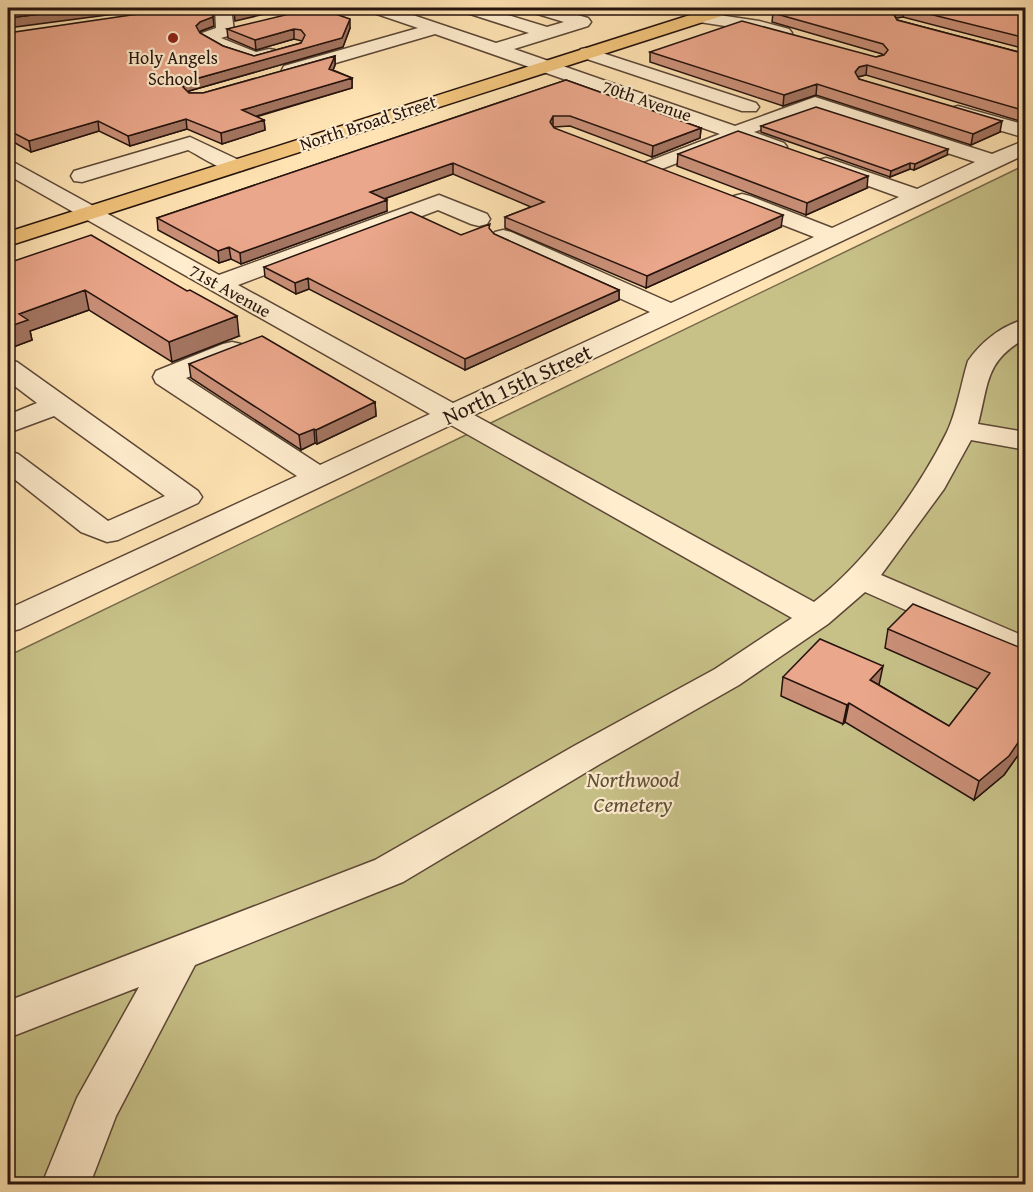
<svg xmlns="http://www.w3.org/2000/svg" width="1033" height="1192" font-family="'Gentium Book Plus',serif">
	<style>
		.green { fill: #c7c188; stroke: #766a4a; stroke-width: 1.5 }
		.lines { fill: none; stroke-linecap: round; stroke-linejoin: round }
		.minor-casing { stroke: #5c4736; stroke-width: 3 }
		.major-casing { stroke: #25130d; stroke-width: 3 }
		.minor { fill: #ffedce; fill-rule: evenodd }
		.major { fill: #f0c27a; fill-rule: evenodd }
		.wall { fill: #ca9078; stroke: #25130d; stroke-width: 1.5 }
		.shaded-wall { fill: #a47561; stroke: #25130d; stroke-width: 1.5 }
		.building { fill: #eba78b; stroke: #25130d; stroke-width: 1.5 }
		.poi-dot { fill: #8f2418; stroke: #ffedce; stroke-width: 2 }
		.labels { text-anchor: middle; stroke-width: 4.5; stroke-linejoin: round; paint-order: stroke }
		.far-poi-label { font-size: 18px; fill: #25130d; stroke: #ffedce }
		.far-street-label { font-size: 18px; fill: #25130d; stroke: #ffedce }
		.street-label { font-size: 22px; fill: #25130d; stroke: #ffedce }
		.park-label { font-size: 22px; font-style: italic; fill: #5e5038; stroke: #ffedce }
	</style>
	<rect width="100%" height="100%" fill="#ffe3b3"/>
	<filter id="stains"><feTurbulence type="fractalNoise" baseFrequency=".00333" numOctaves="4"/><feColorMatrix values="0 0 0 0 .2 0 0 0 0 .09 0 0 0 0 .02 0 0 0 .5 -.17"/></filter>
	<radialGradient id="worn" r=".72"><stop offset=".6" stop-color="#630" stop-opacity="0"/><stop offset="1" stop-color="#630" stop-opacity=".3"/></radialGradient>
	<path class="green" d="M1025 165V1184H8V656Z"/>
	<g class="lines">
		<defs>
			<path id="minor" d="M215 8H231L234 31 231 35 221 38 256 52 269 49 275 50 278 54C264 73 211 53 199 37L202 33 216 28Z
				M369 8H392L496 43 529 33 464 12 462 8H485L547 27 564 22 531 12 529 8H553L588 18 591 22 588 26 514 49 735 126 815 97 992 154 1026 140V154L474 415 814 602C866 562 918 491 947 432 957 411 961 384 968 361 981 342 1002 325 1026 319V338C985 361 989 382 978 424L1026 432V450L971 440 944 489 881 575 1026 637V661L1014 658 865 592 828 624 739 685 600 764 403 882 195 965 116 1116 90 1184H42L77 1098 139 987 8 1038V1001L375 860 574 746 715 669 792 618 451 425 20 629 8 632V609L297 476 156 383 153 377 156 371 223 344 232 342 241 344 245 350 241 356 186 378 320 465 430 414 8 175V161L15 163 219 275 439 195 487 214 490 219 487 224 479 226 471 224 438 210 238 285 453 403 650 312 495 242 491 237 495 232 503 230 511 232 671 303 814 237 734 206 731 201 734 196 742 194 750 196 832 228 899 197 819 168 815 164 819 160 826 158 833 160 917 189 975 162 815 110 754 132 784 143 787 147 784 151C767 156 744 142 728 137L730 140 727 144 651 173 644 171 640 167 644 163 720 134 435 34 298 74H284L282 70 284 66 418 28 371 12Z
				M699 12 759 21 789 29 792 33 789 37 783 38 757 31 693 21 690 17 693 13Z
				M587 48 756 103 759 107 756 111H742L581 57 578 53 581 49Z
				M958 106 1026 125V138L951 116 948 112 951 108Z
				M190 137 243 162 247 166 243 170C226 175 204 158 188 150L82 182 74 181 71 176 74 171Z
				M8 360 17 362 198 491 202 497 198 503 118 540 107 542 81 532 8 474V451L18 454 108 521 165 496 54 416 8 433V415L37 403 8 381Z"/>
			<path id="major" d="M712 8H736L734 12 8 246V232Z"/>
		</defs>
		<use href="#minor" class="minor-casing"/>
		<use href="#major" class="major-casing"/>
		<use href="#minor" class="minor"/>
		<use href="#major" class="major"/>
	</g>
	<path class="wall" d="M589 8H626L607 13Z
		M791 8H1026V49L903 17 895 18 897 20 1026 54V121L1023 122 866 75 858 77 859 79 1000 132 971 145 816 95 783 106 650 62V52L876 57 883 55 882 54 772 22 773 13Z
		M214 26 201 31 200 33 223 46 254 56 301 43 302 41 294 39 256 50 228 38 227 29 350 28 343 47 189 91 188 92 189 93H203L335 56V65L333 70 352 78V88L256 117 264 120 265 130 222 144 187 129 130 146 99 131 31 152 8 139V33Z
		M566 80 701 128 700 138 652 157 570 126 554 127V128L781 227 646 288 505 228V217L531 207 453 174 384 199 387 211 241 264 231 259 219 263 158 230 157 218Z
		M761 126 947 155 914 170 910 169 890 177 761 132Z
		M678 154 867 188 806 215 677 166Z
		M490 230 494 234 619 290V300L465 370 309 289 296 294 265 277 264 267Z
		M8 263 239 336 172 362 89 310 30 331 32 340 8 349Z
		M189 364 375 402 376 416 317 444 315 443 301 450 191 378Z
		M888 629 1026 650V744L1004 775 974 800 845 722 843 724 781 696 783 677 879 685 949 726 978 689 885 648Z"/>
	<path class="shaded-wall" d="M91 8H161L8 28V29V18Z
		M212 8 214 26 201 31 197 36 196 26Z
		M248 8H291L235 21 234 11Z
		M607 8H626L607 13Z
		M897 8H904L903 17 896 18 893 13Z
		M350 19V28L343 47 189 91 185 97 183 87 188 81 342 38Z
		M294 29V39L256 50 255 40Z
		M335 56V65L330 78 329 69Z
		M867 65 866 75 857 77 855 72 859 67Z
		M352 78V88L243 120 242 110Z
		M817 84 816 95 783 106 784 95Z
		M1026 111V121L1023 122 1025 111Z
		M553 116V127L550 122Z
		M186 119 187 129 130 146 128 136Z
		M264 120 265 130 222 144 221 133Z
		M98 121 99 131 31 152 29 141Z
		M1002 121 1000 132 971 145 973 134Z
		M701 128 700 138 652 157 653 146Z
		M948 149 947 155 914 170 915 164Z
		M453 163V174L370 204V192Z
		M910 163V169L890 177 891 171Z
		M868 176 867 188 806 215 807 203Z
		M387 200V211L241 264 240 253Z
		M783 215 781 227 646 288 647 276Z
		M229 247 231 259 219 263 218 251Z
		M308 278 309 289 296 294 295 283Z
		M85 290 89 310 30 331 32 340 8 349V327L19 314Z
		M619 290V300L465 370V359Z
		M237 316 239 336 172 362 169 342Z
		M375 402 376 416 317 444 316 430Z
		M314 429 315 443 301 450 299 435Z
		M883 666 879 685 870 680Z
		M849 703 845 722 843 724 847 705Z
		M1026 731V744L1004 775 974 800 979 781Z"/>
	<path class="building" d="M8 8H91L8 18Z
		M179 8H194L196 10 204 8H212L213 17 200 22 196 26 200 33 223 46 254 56 301 43 305 35 301 30 294 29 255 40 227 29 314 8H318L350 19 342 38 188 81 183 87 189 93H203L335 56 329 69 352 78 242 110 264 120 221 133 186 119 128 136 98 121 29 141 8 130V33Z
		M233 8H248L234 11Z
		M791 8H902H897L893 13 897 20 1026 54V111L867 65 859 67 855 72 859 79 1002 121 973 134 817 84 784 95 650 52 742 21 876 57 884 55 888 50 883 44 773 13Z
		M905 8H1026V38Z
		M566 80 701 128 653 146 570 116H553L550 122 554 128 783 215 647 276 505 217 544 202 453 163 370 192 387 200 240 253 229 247 218 251 157 218Z
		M816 107 948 149 915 164 910 163 891 171 761 126Z
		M738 131 868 176 807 203 678 154Z
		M411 212 461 235 490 224 489 228 494 234 619 290 465 359 308 278 295 283 264 267Z
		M91 235 187 291 190 290 237 316 169 342 85 290 19 314 28 320 8 327V263Z
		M262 336 375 402 316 430 314 429 299 435 189 364Z
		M913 604 1026 650V731L1009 756 979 781 849 703 847 705 783 677 820 639 883 666 870 680 949 726 990 673 888 629Z"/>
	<circle class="poi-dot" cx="173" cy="38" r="6"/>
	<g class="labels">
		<g class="far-poi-label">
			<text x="173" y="64">Holy Angels<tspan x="173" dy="21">School</tspan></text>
		</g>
		<g class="far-street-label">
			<text transform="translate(647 101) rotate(19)" y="6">70th Avenue</text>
			<text transform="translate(368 123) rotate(-18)" y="6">North Broad Street</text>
			<text transform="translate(230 291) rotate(29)" y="6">71st Avenue</text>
		</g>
		<g class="street-label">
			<text transform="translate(517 384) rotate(-25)" y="8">North 15th Street</text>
		</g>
		<g class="park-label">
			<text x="633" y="787">Northwood<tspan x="633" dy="25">Cemetery</tspan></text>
		</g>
	</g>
	<rect width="1033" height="1192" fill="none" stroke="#ffe3b3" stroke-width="30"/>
	<rect x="9" y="9" width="1015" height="1174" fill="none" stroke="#25130d" stroke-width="3"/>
	<rect x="15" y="15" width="1003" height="1162" fill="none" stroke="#25130d" stroke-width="1.5"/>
	<rect width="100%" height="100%" filter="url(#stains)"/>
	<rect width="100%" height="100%" fill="url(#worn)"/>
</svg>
